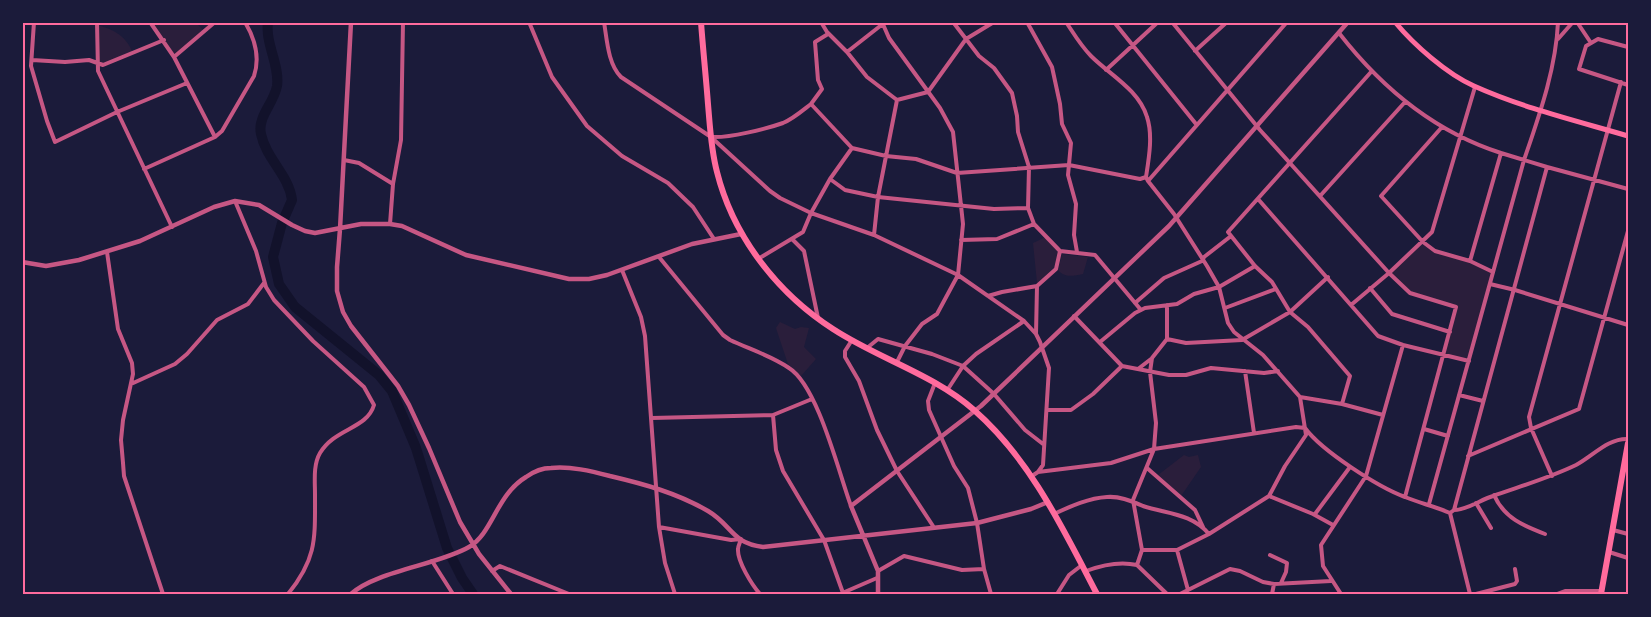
<svg xmlns="http://www.w3.org/2000/svg" width="1651" height="617" font-family="Inter,sans-serif">
	<style>
		.green { fill: #2a1e3b }
		.lines { fill: none; stroke-linecap: round; stroke-linejoin: round }
		.river { stroke: #12122b; stroke-width: 10 }
		.minor { stroke: #c65784; stroke-width: 4 }
		.tertiary { stroke: #c65784; stroke-width: 4.5 }
		.secondary { stroke: #ff6b9d; stroke-width: 5 }
		.primary { stroke: #ff6b9d; stroke-width: 6 }
		.trunk { stroke: #ff6b9d; stroke-width: 6 }
		.neatline { fill: none; stroke: #ff6b9d; stroke-width: 2 }
	</style>
	<rect width="100%" height="100%" fill="#1b1b3a"/>
	<path class="green" d="M150 23H196L204 31 174 57Z
		M97 25C115 30 126 36 133 53L105 64H98Z
		M1048 236 1058 251 1054 268 1037 283 1033 243Z
		M1423 242 1435 251 1470 261 1493 272 1469 361 1444 356 1456 307 1410 293 1389 273Z
		M1062 254 1088 257 1083 274C1072 276 1065 278 1058 270Z
		M780 322 795 329 801 327 809 328 804 347 816 359 801 376 788 364 776 328Z
		M1184 455 1189 457 1198 455 1201 467 1181 496 1158 475Z"/>
	<g class="lines">
		<path class="river" d="M268 22C265 44 280 65 277 86 274 103 257 117 261 134 266 159 289 175 292 200L282 223 273 257 279 284 295 307 379 375 392 391 416 448 447 548 462 578 473 594"/>
		<path class="minor" d="M34 22 31 66 47 121 55 142 117 112 187 83
			M97 22 98 71 172 227
			M150 22 174 57 215 137
			M529 22 552 77 587 126 622 156 668 183 693 207 714 239
			M604 22C607 40 608 64 621 77L711 137 770 191 780 198 811 213 874 235 958 275 1024 321 1036 334 1040 342 1049 368 1043 465 1038 472 1032 476
			M821 22 827 32 847 52 867 77 897 100
			M882 22 889 38 940 108 953 132 963 224 958 275 937 314 922 324 905 346 897 362
			M953 22 979 56 994 68 1012 93 1017 116 1018 132 1029 167 1028 208 1034 224 1060 251 1056 269 1037 286 1002 292 988 296
			M1027 22 1052 67 1060 104 1062 124 1071 143 1068 175 1076 204 1074 235 1077 252
			M1066 22C1074 34 1081 46 1091 56 1110 75 1139 90 1147 117 1153 135 1149 158 1146 177
			M1114 22 1196 124
			M1172 22 1260 130 1389 273 1410 293 1456 307 1405 497
			M1577 22 1591 43
			M1339 33C1381 87 1435 132 1501 153L1470 261
			M1558 39 1573 22
			M1628 47 1598 39 1586 46 1579 69 1628 85
			M1195 51 1227 22
			M847 52 884 23
			M174 57 215 22
			M32 60 65 62 89 60 103 65 164 40
			M1106 70 1158 22
			M811 104 822 89 818 80 815 42 828 34
			M1442 127 1381 196 1423 242 1435 251 1470 261 1493 272
			M712 137C729 138 766 129 783 123 793 119 802 111 811 104L852 148 886 156 916 159 957 173 1069 165 1140 179 1146 177 1148 181 1174 214 1207 266 1219 287 1228 323 1234 332 1263 355 1300 397 1306 435 1285 466 1269 496 1209 534 1177 550H1142
			M1501 153 1547 167
			M344 160 359 163 393 184
			M144 169 215 137 222 131 254 76C260 58 255 39 245 22
			M830 179 845 190 878 197 994 209 1028 208
			M1148 181 1287 22
			M1320 196 1405 102
			M1258 199 1378 336 1403 345 1469 361
			M235 201 256 251 266 287 274 300 313 341 364 387 374 405C367 429 335 428 320 453 313 465 315 481 315 494 315 539 317 558 288 594
			M390 224 393 184 401 140 403 22
			M874 235 878 197 897 100 928 92 966 39 994 22
			M792 239 804 251 818 318
			M961 240 997 239 1034 224
			M1060 251 1095 255 1141 310
			M107 252 118 329 132 363 133 374 123 420 121 440 123 463 124 476 163 594
			M659 257 723 335 730 340C749 349 772 356 789 368 818 386 839 474 851 506
			M758 259 803 232 811 213 830 179 852 148
			M622 270 641 317 645 336 659 527 665 563 675 594
			M1490 284 1515 290 1628 325
			M1370 288 1392 314 1450 332
			M1135 303 1164 278 1202 261 1204 257 1231 236
			M1351 305 1389 273 1432 232 1475 87
			M1225 308 1276 289
			M1074 316 1122 366 1169 375H1186L1211 368 1264 373 1278 371
			M1036 334 1037 286
			M1167 339 1186 343 1242 340 1290 312 1328 277
			M852 340 845 351V357L859 381 877 430 897 471 933 526
			M1100 342 1135 313 1145 308 1177 304 1194 294 1219 287 1255 266
			M867 348 878 339 932 354 963 366 994 394 1025 430 1043 444
			M1138 369 1151 359
			M1245 371 1254 433
			M935 383 928 401 929 410 954 466 968 488 977 523 984 569 991 594
			M131 384 175 364 187 354 217 320 248 304 264 283
			M948 389 963 366 976 354 1024 321
			M1459 395 1483 401
			M1300 397 1342 404 1383 415
			M1342 404 1350 376 1308 327 1290 312 1272 282 1255 266 1228 232 1371 72
			M1047 410H1071L1093 394 1122 366
			M773 415 776 450 783 471 824 540 843 593
			M652 418 773 415 812 399
			M1424 429 1448 436
			M1468 456 1579 409 1628 231
			M1147 468 1195 510 1203 527
			M1038 472 1111 463 1154 449 1296 427 1305 428C1322 451 1378 487 1405 497 1420 503 1436 507 1450 513L1454 510C1467 510 1480 500 1493 496 1521 486 1549 478 1576 465 1593 456 1608 438 1628 439
			M1552 476 1531 428 1529 417 1621 82
			M1494 495C1504 518 1524 526 1545 534
			M1269 496 1313 514 1333 525
			M1476 503 1491 528
			M1429 504 1524 160C1539 116 1556 69 1558 22
			M1454 510 1547 167 1628 189
			M1450 513 1470 594
			M1054 514C1071 506 1089 498 1107 497 1120 496 1131 501 1143 506 1167 514 1191 513 1209 534
			M1315 514 1350 467
			M659 527 731 540 741 539C740 543 738 546 738 549 737 561 752 585 760 594
			M1613 530 1628 534
			M1177 550 1188 590
			M1609 552 1628 558
			M1270 555 1287 563 1286 572 1281 583
			M432 561 453 594
			M1137 565 1142 550 1133 500 1154 449 1156 423 1150 372 1152 358 1167 339V305
			M492 571 500 566 569 594
			M878 571 904 556 962 570 984 569
			M1086 571C1102 565 1120 561 1137 565L1167 594
			M840 594 877 578
			M1057 594 1069 575 1082 565
			M1180 594 1230 569 1240 571 1263 582 1274 584 1331 581
			M1272 594 1274 584
			M1341 594 1323 566 1321 545 1366 476 1403 345
			M1476 594 1515 584 1517 581 1515 569
			M1557 594 1565 591H1602"/>
		<path class="tertiary" d="M351 22 340 229 337 267V291L343 312 351 326 398 386 409 405 429 448 460 522 479 554 511 594
			M22 262 46 266 79 260 140 241 214 207 235 201 259 205 292 225 305 231 315 233 361 224H390L402 226 466 255 569 279H589L607 275 692 244 741 234
			M351 594C376 571 438 565 469 547 493 533 496 495 526 477 533 472 543 468 551 468 570 466 591 471 610 476 644 484 677 493 708 511 732 525 731 543 763 547L977 523 1031 509 1048 502
			M878 594V571L851 506 981 406 1169 226 1348 22"/>
		<path class="secondary" d="M1395 22C1414 45 1447 74 1474 86 1523 108 1577 121 1628 136"/>
		<path class="primary" d="M1601 594 1628 443"/>
		<path class="trunk" d="M701 22C703 50 706 77 708 104 710 127 711 150 717 172 733 236 777 293 833 329 879 359 933 374 974 410 1031 460 1063 529 1097 594"/>
	</g>
	<rect width="1651" height="617" fill="none" stroke="#1b1b3a" stroke-width="48"/>
	<rect x="24" y="24" width="1603" height="569" class="neatline"/>
</svg>
